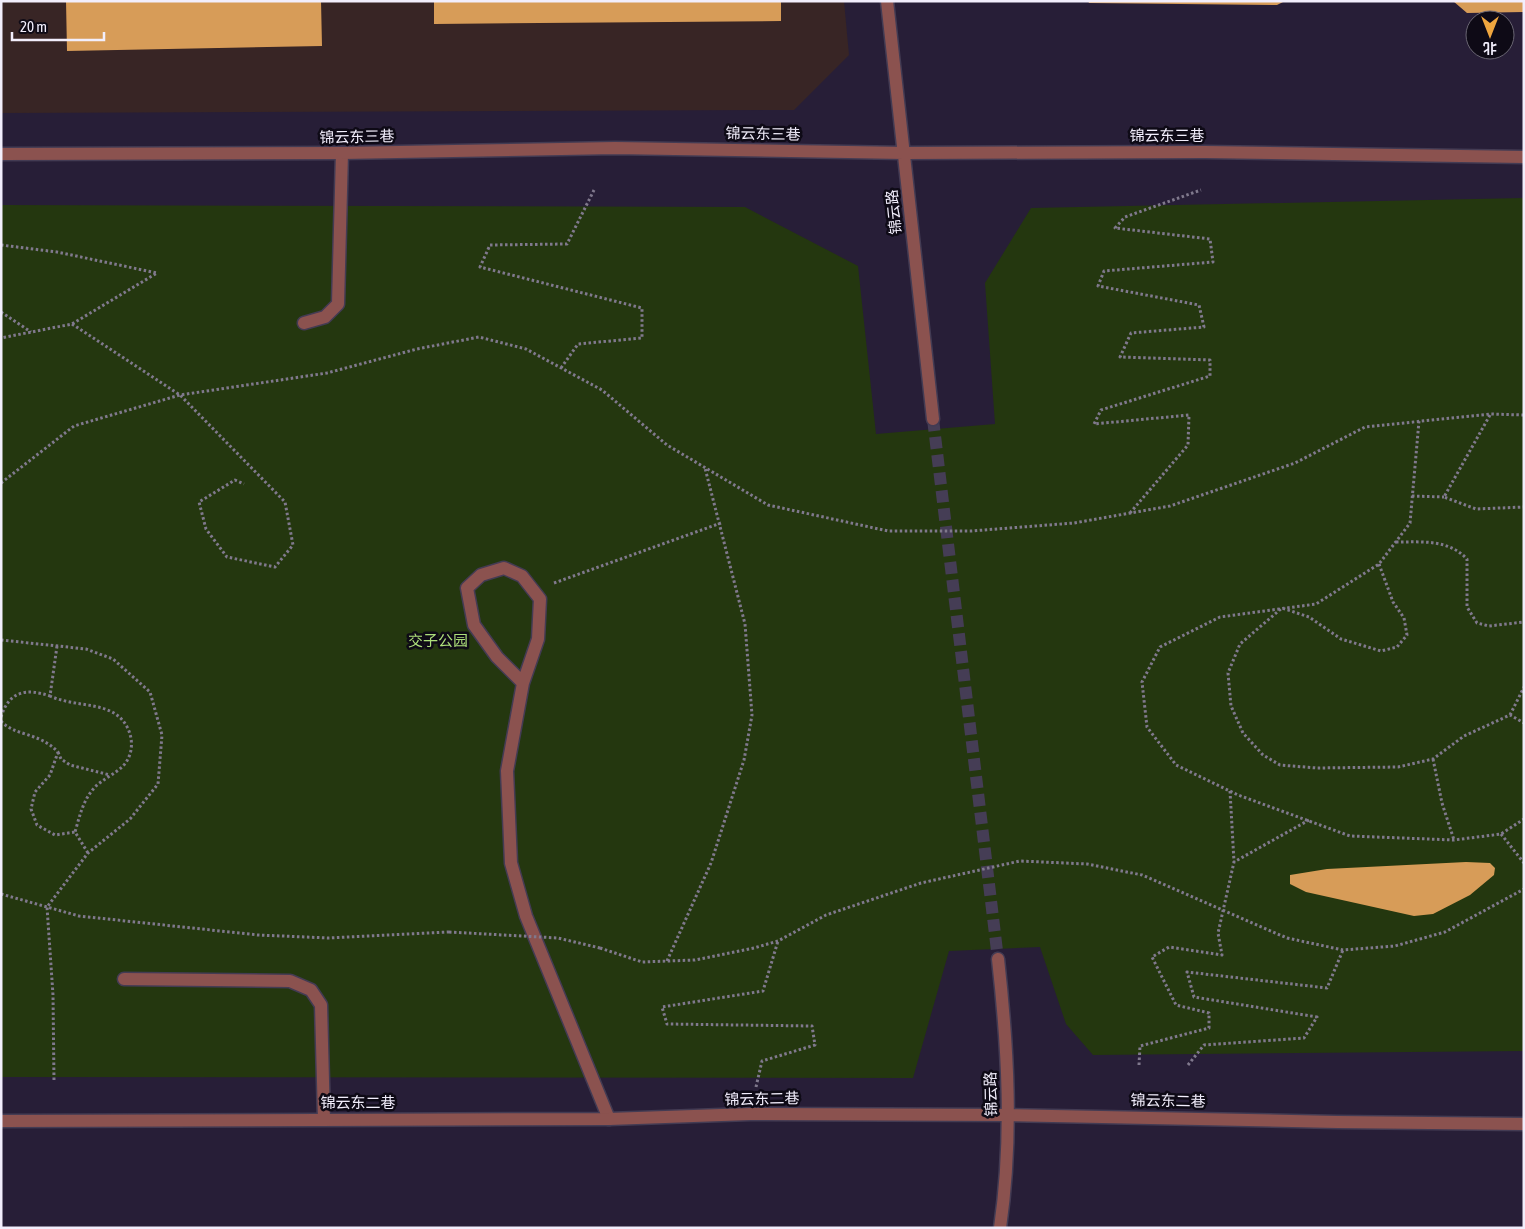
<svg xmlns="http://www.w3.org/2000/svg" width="1525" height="1229" font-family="'Asap Condensed','Noto Sans SC',sans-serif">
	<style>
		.commercial { fill: #382525 }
		.green { fill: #24370f }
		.building { fill: #d79c58 }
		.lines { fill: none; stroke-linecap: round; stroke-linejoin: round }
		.minor-tunnel { stroke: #453d55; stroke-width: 12; stroke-dasharray: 12 6; stroke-linecap: butt }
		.service-casing { stroke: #433b53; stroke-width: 15 }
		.minor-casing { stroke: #433b53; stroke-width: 15 }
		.path { stroke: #80798d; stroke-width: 3; stroke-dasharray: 2.5 2.5; stroke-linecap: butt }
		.service { stroke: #8b524f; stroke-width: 12 }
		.minor { stroke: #8b524f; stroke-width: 12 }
		.path-bridge { stroke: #80798d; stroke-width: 3; stroke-dasharray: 2.5 2.5; stroke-linecap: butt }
		.labels { text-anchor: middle; stroke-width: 5; stroke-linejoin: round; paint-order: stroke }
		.street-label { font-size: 15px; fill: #f2eefc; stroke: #0e0a16 }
		.park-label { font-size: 15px; fill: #addf7a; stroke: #0e0a16 }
	</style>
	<rect width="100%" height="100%" fill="#271e37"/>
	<path class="commercial" d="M1 1H844L849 55 794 110 1 113Z"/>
	<path class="green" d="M1524 198V1051L1093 1055 1066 1024 1040 947 949 951 913 1078 1 1077V205L745 207 858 266 876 434 995 424 985 283 1031 208Z"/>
	<path class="building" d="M66 1H321L322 46 67 51Z
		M434 1H781V21L434 24Z
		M1088 1H1285L1277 5 1089 3Z
		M1453 1H1524V12L1467 13Z
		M1466 862 1490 863 1495 868 1494 875 1470 895 1433 914 1414 916 1306 892 1290 884V875L1327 869Z"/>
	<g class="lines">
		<path class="minor-tunnel" d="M933 419 998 959"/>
		<defs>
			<path id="service" d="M304 323 325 317 338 304 342 153
				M523 683 497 657 474 625 467 588 481 575 504 568 522 576 540 599 538 639 523 683 507 771 511 863 526 916 609 1119
				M124 979 290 981 311 990 321 1005 324 1119"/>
			<path id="minor" d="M887 1 933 419
				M1 154 342 153 615 148 904 153 1205 152 1524 157
				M998 959C1008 1049 1013 1138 1000 1228
				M1 1121 609 1119 750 1114 1009 1115 1337 1122 1524 1124"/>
		</defs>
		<use href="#service" class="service-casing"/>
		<use href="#minor" class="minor-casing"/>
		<path class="path" d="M1 245 57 252 157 273 72 324 1 338
			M1 312 31 332
			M72 324 180 395 285 502 293 545 275 567 227 557 206 529 199 502 235 480 244 484
			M561 368 578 344 642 338V308L480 267 490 245 567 244 594 190
			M1490 415 1444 497 1476 509 1524 507
			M1419 421 1410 523 1379 564 1316 604 1220 617 1160 647 1142 682 1147 727 1176 765 1238 795 1350 836 1454 840 1501 834 1524 819
			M1 483 74 426 180 395 327 373 417 349 479 337 526 349 602 390 667 445 768 505 888 531H971L1074 523 1170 506 1295 463 1365 427 1490 414 1524 415
			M1412 496 1444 497
			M1130 513 1188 445 1189 415 1094 424 1101 410 1210 376V360L1120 357 1131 333 1204 327 1199 305 1098 286 1104 271 1213 262 1210 239 1115 228 1125 217 1201 190
			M1396 542C1422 542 1448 539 1467 559V607L1477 623 1489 626 1524 622
			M1379 564 1393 602 1404 618 1407 635 1397 647 1381 651 1341 639 1309 617 1282 608 1240 644 1228 673 1231 706 1243 733 1263 755 1280 765 1317 768 1398 767 1433 759 1464 736 1510 715 1524 723
			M554 583 721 523
			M1 640 86 649 113 659 150 692 162 735 158 784 130 819 88 853 47 907 53 995 54 1082
			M57 646 50 696C70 705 92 703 110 711 131 720 139 749 123 766 115 774 103 779 95 787 83 800 80 815 75 832L88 853
			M1510 715 1524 687
			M1 717C9 691 26 688 50 696
			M1 721C14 736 39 732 58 752L50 775 35 792 31 809 37 825 55 835 75 832
			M58 752 61 759 70 765 110 775
			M1433 759 1442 803 1454 840
			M1230 791 1234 862
			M1501 834 1524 863
			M1 894 79 916 258 935 329 938 449 932
			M600 948 642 962 695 960 754 948 778 941 826 915 921 883 1020 861 1087 864 1142 875 1287 938 1343 950 1395 946 1445 932 1524 889
			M667 961 711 863 744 760 752 715 745 624 705 468
			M1139 1065 1140 1046 1209 1028V1013L1176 1005 1152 957 1169 947 1222 955 1218 933 1234 862 1309 820
			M1188 1065 1204 1045 1304 1038 1317 1017 1194 997 1187 972 1327 988 1343 950
			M756 1087 762 1061 815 1045 812 1026 667 1024 662 1007 763 991 778 941"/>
		<use href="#service" class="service"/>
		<use href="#minor" class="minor"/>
		<path class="path-bridge" d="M449 932 558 938 600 948"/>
	</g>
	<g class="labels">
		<g class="street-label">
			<text transform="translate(763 134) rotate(1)" y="5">锦云东三巷</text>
			<text x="1167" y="141">锦云东三巷</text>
			<text transform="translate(357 137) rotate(-1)" y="5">锦云东三巷</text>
			<text transform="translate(894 212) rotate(-96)" y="5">锦云路</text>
			<text transform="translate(991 1094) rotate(-91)" y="5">锦云路</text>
			<text transform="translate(762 1099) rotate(-1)" y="5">锦云东二巷</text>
			<text transform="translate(1168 1101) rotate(1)" y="5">锦云东二巷</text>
			<text x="358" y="1108">锦云东二巷</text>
		</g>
		<g class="park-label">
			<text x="438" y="646">交子公园</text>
		</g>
	</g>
	<rect width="1525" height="1229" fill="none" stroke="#f2eefc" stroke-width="5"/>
	<g transform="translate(1490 35) rotate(180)"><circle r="24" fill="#0e0a16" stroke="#696572"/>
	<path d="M0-4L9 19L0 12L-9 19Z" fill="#f0a63f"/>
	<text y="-8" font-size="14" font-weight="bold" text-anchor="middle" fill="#f2eefc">北</text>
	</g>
	<path d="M12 32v8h92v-8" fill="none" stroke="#f2eefc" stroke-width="2.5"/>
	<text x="20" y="32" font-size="15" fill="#f2eefc" stroke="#0e0a16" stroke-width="4" paint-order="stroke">20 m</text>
</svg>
